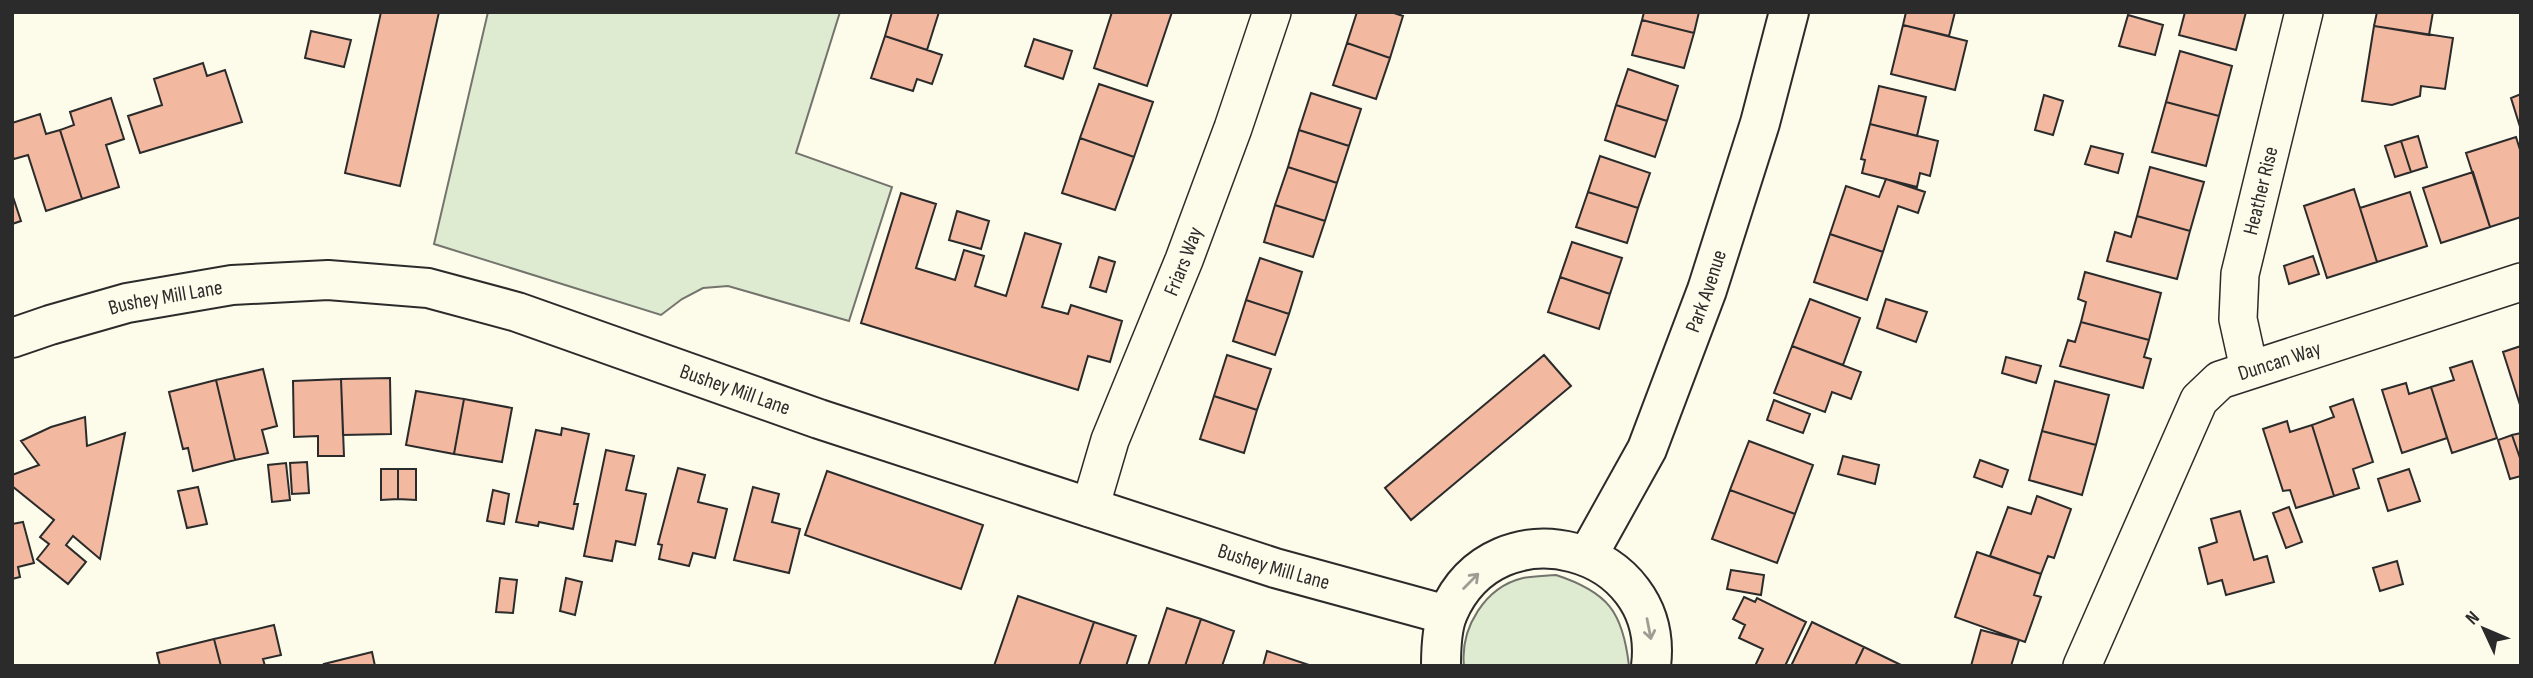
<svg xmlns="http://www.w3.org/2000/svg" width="2533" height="678" font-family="'Sofia Sans Condensed',sans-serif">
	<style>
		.green { fill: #deebd1; stroke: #74746e; stroke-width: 2 }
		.building { fill: #f2b8a0; stroke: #2b2b2b; stroke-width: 2 }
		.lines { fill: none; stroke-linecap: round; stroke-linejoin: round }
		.street-casing { stroke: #2b2b2b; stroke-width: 40 }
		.secondary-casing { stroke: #2b2b2b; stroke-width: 42 }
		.street { stroke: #fdfbea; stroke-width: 37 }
		.secondary { stroke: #fdfbea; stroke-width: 38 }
		.oneway { stroke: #9e9d94 }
		.labels { text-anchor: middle; stroke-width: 5; stroke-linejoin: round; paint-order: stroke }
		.street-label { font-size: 21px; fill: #2b2b2b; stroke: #fdfbea }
	</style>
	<rect width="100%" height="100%" fill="#fdfbea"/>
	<path class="green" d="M488 12H840L796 153 892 187 849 321 728 286 703 288 682 299 661 315 434 244Z
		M1556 575C1608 592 1623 612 1629 666H1464C1460 628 1485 587 1523 578 1534 576 1545 576 1556 575Z"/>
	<path class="building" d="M381 12H439L400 186 345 173Z
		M892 12H939L927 50 885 36Z
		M1112 12H1172L1147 86 1094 68Z
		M1357 12H1391L1403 16 1390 58 1347 43Z
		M1644 12H1699L1694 33 1642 20Z
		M1906 12H1955L1949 36 1903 25Z
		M2185 12H2246L2236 50 2179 35Z
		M2377 12H2433L2429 35 2374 26Z
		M2128 15 2163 25 2155 55 2119 46Z
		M1642 20 1694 33 1684 68 1632 55Z
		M1903 25 1967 41 1955 90 1891 74Z
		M2374 26 2453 38 2445 89 2421 86 2420 96 2392 105 2362 101Z
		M311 31 351 40 344 67 305 58Z
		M885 36 942 55 932 84 917 79 913 91 871 78Z
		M1034 39 1072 51 1063 79 1025 66Z
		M1347 43 1390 58 1376 99 1333 85Z
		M2180 51 2232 66 2219 116 2166 102Z
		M203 63 207 76 225 70 242 122 140 153 128 116 162 105 154 79Z
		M1628 69 1678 86 1667 121 1616 105Z
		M1099 84 1153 102 1134 157 1080 138Z
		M1879 86 1926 97 1917 136 1870 124Z
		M1311 93 1361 109 1349 146 1299 130Z
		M2521 94V130L2511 98Z
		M2044 95 2063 101 2053 135 2035 130Z
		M111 98 124 139 106 145 119 187 82 199 60 130 74 125 70 112Z
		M2166 102 2219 116 2206 166 2152 152Z
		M1616 105 1667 121 1655 157 1605 140Z
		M40 114 46 134 60 130 82 199 46 211 28 155 14 159 12 155V123Z
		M1870 124 1938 141 1930 176 1920 173 1917 187 1862 173 1865 160 1861 159Z
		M1299 130 1349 146 1337 183 1288 167Z
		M2418 136 2427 167 2411 172 2401 141Z
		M2516 137 2521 153V217L2490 227 2466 153Z
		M1080 138 1134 157 1115 210 1062 193Z
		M2401 141 2411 172 2395 177 2385 146Z
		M2091 146 2123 154 2118 173 2085 164Z
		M1600 156 1650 173 1638 208 1588 192Z
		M1288 167 1337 183 1325 221 1275 205Z
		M2150 167 2204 182 2190 231 2137 216Z
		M2473 172 2490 227 2441 243 2423 188Z
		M1886 179 1925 192 1918 213 1898 206 1883 252 1830 234 1846 186 1879 197Z
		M2354 189 2377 262 2327 278 2304 206Z
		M1588 192 1638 208 1627 243 1576 227Z
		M2410 192 2427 246 2377 262 2360 208Z
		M901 193 936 204 916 268 955 280 964 250 984 256 975 286 1006 296 1025 233 1061 244 1042 307 1068 314 1071 305 1122 321 1110 362 1088 356 1078 390 861 323Z
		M12 194 21 221 12 224Z
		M1275 205 1325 221 1313 257 1264 242Z
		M957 211 989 221 981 249 949 240Z
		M2137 216 2190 231 2177 279 2107 261 2115 232 2131 237Z
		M1830 234 1883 252 1867 300 1814 282Z
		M1572 242 1622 258 1610 294 1560 277Z
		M2313 256 2319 274 2289 284 2284 266Z
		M1099 257 1115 262 1106 292 1090 287Z
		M1260 258 1302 272 1289 314 1246 300Z
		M2085 272 2161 293 2149 340 2081 322 2086 302 2078 299Z
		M1560 277 1610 294 1599 329 1548 312Z
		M1810 299 1860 318 1843 365 1792 346Z
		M1886 299 1927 312 1916 342 1877 328Z
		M1246 300 1289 314 1275 355 1233 341Z
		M2081 322 2149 340 2144 357 2151 359 2143 388 2060 366 2068 340 2075 342Z
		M1792 346 1861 372 1851 399 1832 392 1825 412 1774 393Z
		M2521 346V408L2503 352Z
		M1227 355 1271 369 1257 410 1214 396Z
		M1544 355 1571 386 1411 520 1385 488Z
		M2006 357 2041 366 2036 383 2002 373Z
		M2472 361 2497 438 2452 453 2431 387 2454 380 2450 368Z
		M263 369 277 426 262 430 268 453 235 460 216 380Z
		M390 378 391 434 343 435 341 379Z
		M341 379 344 456H318V436L294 437 293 381Z
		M216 380 235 460 193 471 188 448 183 449 169 392Z
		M2055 381 2109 395 2096 445 2042 431Z
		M2406 383 2409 394 2431 387 2447 438 2402 453 2382 390Z
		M416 391 464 399 454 454 406 445Z
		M1214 396 1257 410 1244 453 1200 439Z
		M464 399 512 408 502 462 454 454Z
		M2353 399 2373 462 2353 469 2359 488 2334 496 2312 425 2334 417 2330 407Z
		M1774 400 1810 414 1803 433 1767 420Z
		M85 417 87 446 125 433 100 559 73 536 66 545 86 562 68 584 37 559 49 544 40 537 54 520 12 486V475L39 465 21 441 51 427Z
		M2287 421 2290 432 2312 425 2334 496 2296 508 2290 490 2283 491 2263 429Z
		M562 428 589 434 574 504H578L573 529 539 522 538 526 516 522 536 430 561 435Z
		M2042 431 2096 445 2082 495 2029 480Z
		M2521 433V461L2512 435Z
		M2512 435 2521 461V476L2510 479 2498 440Z
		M1749 441 1813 465 1795 514 1730 490Z
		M606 450 634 456 626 490 646 494 635 545 616 541 612 561 584 556Z
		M1843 456 1879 465 1875 484 1838 474Z
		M1980 460 2008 470 2002 487 1974 477Z
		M307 462 309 493 292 494 290 463Z
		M286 463 290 500 272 502 268 465Z
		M678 468 705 475 698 502 727 509 715 558 693 553 689 566 659 559 662 545 658 544Z
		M381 469H398V499L381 500Z
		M398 469H416V500L398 499Z
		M2409 469 2420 501 2388 511 2378 479Z
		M827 471 983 525 961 589 805 535Z
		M198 487 207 524 187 528 178 491Z
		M753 487 779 494 772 522 800 529 789 573 734 560Z
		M493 490 509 494 504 524 487 521Z
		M1730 490 1795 514 1777 563 1712 539Z
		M2037 496 2071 509 2054 558 2048 556 2041 574 1990 556 2008 507 2031 514Z
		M2289 507 2302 542 2286 548 2273 513Z
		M2240 511 2254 560 2267 556 2274 582 2226 595 2222 580 2208 584 2199 548 2217 542 2211 519Z
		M23 522 34 563 18 567 20 577 12 579V524Z
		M1977 552 2041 574 2034 595 2041 597 2025 642 1955 617Z
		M2397 561 2403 584 2380 591 2373 568Z
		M1731 570 1764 575 1761 595 1727 589Z
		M500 578 517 580 513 613 496 612Z
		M566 578 582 582 575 615 560 611Z
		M1018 596 1094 622 1079 666H994Z
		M1744 597 1755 602 1757 598 1806 622 1785 666H1755L1763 649 1739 638 1745 625 1733 619Z
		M1167 608 1201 619 1185 666H1148Z
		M1201 619 1234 631 1222 666H1185Z
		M1094 622 1136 636 1126 666H1079Z
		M1812 622 1864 647 1855 666H1791Z
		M274 625 281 655 263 659 265 666H221L214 639Z
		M1981 630 2019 640 2011 666H1971Z
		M214 639 221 666H160L157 653Z
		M1864 647 1903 666H1855Z
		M1267 651 1309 665V666H1263Z
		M372 652 375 666H325L324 664Z"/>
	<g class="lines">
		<defs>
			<g id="street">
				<path id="s1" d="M2249 369 2238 319 2240 274 2304 12"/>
				<path id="s2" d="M1090 508 1110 440 1184 260 1233 128 1272 12"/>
				<path id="s3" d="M2082 666 2199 400 2220 380 2521 282"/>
			</g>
			<g id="secondary">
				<path id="s4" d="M12 338 50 325 127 303 232 285 328 280 428 288 517 312 819 419 1275 568 1447 615"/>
				<path id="s5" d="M1588 555 1647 449 1707 290 1760 123 1789 12"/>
				<path d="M1441 666C1441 651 1442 627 1448 613 1496 501 1666 546 1651 666"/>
			</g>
		</defs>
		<use href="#street" class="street-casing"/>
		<use href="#secondary" class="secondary-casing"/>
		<use href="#street" class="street"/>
		<use href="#secondary" class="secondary"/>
	</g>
	<defs><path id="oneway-shaft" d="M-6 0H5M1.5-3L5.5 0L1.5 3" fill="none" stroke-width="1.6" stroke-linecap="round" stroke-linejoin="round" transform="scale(1.75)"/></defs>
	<g class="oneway">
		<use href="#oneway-shaft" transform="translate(1471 581) rotate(-45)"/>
		<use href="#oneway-shaft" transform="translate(1649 629) rotate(79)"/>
	</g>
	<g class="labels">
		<g class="street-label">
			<text dy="7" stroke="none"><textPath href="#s1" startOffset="182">Heather Rise</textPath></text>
			<text dy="7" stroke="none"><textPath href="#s2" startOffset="264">Friars Way</textPath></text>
			<text dy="7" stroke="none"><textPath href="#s5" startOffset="290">Park Avenue</textPath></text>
			<text dy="7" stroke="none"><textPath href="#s4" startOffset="159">Bushey Mill Lane</textPath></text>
			<text dy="7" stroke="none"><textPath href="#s3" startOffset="382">Duncan Way</textPath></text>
			<text dy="7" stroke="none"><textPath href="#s4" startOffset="747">Bushey Mill Lane</textPath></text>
			<text dy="7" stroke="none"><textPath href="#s4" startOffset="1314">Bushey Mill Lane</textPath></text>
		</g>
	</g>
	<rect width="2533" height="678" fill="none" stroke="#2b2b2b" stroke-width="28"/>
	<g transform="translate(2484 629) rotate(314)" stroke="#fdfbea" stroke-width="5" paint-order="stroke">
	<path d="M0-5L12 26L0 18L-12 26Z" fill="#2b2b2b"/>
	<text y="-10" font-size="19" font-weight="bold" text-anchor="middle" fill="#2b2b2b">N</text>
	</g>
</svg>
